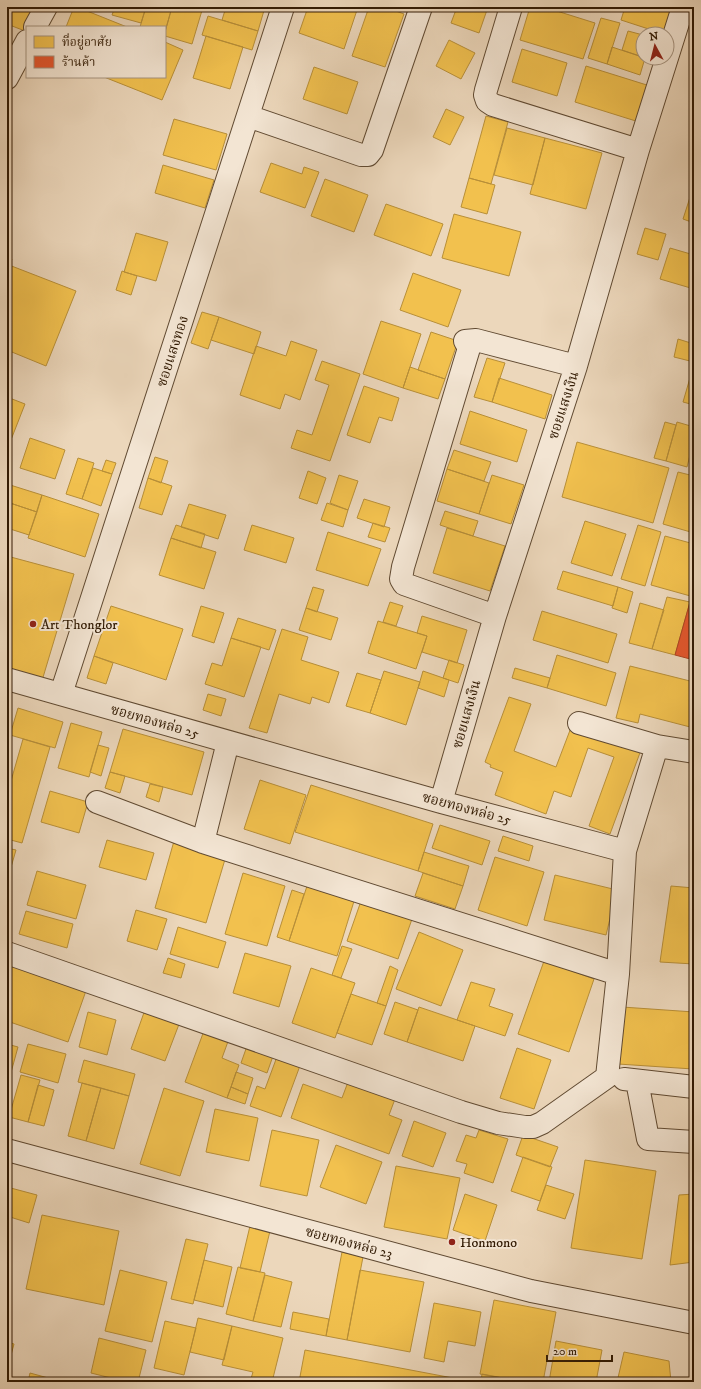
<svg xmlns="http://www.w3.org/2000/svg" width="701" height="1389" font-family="'IM FELL DW Pica','Noto Serif Thai',serif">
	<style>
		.homes { fill: #f2c14e; stroke: #b88f38 }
		.shops { fill: #e4572e; stroke: #af4521 }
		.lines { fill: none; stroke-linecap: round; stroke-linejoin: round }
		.minor-casing { stroke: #604a32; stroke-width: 24 }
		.minor { stroke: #f3e5d3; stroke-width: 22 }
		.poi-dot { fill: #8f2418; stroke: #f3e5d3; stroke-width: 1.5 }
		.labels { text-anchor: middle; stroke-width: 4; stroke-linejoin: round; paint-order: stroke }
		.street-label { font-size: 14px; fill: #321b04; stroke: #f3e5d3 }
		.poi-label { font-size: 14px; fill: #321b04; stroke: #f3e5d3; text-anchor: start }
	</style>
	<rect width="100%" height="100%" fill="#ecd7bb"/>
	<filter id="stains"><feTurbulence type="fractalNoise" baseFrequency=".005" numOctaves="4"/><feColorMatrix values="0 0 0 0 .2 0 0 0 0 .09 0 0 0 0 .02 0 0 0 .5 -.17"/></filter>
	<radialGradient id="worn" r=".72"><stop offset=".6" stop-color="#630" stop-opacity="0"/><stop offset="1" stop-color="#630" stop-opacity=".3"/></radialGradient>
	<path class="homes" d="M7 7H34L25 31 7 24Z
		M74 7H77L127 27H66Z
		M115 7H146L141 23 112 15Z
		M146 7H172L165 32V27H140Z
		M172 7H203L192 44 165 36V32Z
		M226 7H265L258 31 222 20Z
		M308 7H358L344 49 299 33Z
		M369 7H385L404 14 385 67 352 56Z
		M457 7H488L479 33 451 23Z
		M530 7H544L595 23 583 59 520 40Z
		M625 7H674L664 34 621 20Z
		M208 16 258 31 252 50 202 35Z
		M601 18 620 23 607 64 588 58Z
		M628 31 643 35V57L622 50Z
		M206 36 243 47 230 89 193 78Z
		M449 40 475 53 461 79 436 66Z
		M7 41 10 42 7 52Z
		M165 42 183 50 162 100 104 77H165Z
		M612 47 645 58 640 75 607 64Z
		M522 49 567 63 557 96 512 82Z
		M586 66 650 86 639 122 575 102Z
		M314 67 358 82 347 114 303 99Z
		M446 109 464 117 450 145 433 137Z
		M486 116 508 122 491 184 469 178Z
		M174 119 227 134 216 170 163 155Z
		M507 128 545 138 533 185 494 175Z
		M545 138 602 153 586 209 530 194Z
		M271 163 302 174 304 167 319 172 305 208 260 192Z
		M163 165 214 180 205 208 155 193Z
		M469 178 495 185 487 214 461 207Z
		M325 179 368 195 354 232 311 216Z
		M693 188 694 189V223L683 219Z
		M386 204 443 224 431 256 374 235Z
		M454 214 521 232 509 276 442 258Z
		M645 228 666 234 658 260 637 254Z
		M136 233 168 242 156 281 124 272Z
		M670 248 694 255V289L660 279Z
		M7 257 12 259 7 271Z
		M9 265 76 291 46 366 7 350V271Z
		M122 271 137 276 131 295 116 290Z
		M413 273 461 290 448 327 400 310Z
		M202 312 219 317 208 349 191 343Z
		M219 317 261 332 254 354 211 340Z
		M381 321 421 334 403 388 363 374Z
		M431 332 458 341 445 379 418 370Z
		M678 339 694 344V362L674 357Z
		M291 341 317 350 300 400 285 394 280 409 240 395 256 346 286 356Z
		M487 358 505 363 492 402 474 397Z
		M322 361 360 374 330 461 291 448 297 430 312 435 329 385 315 380Z
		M410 367 445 379 438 399 403 388Z
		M692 371H694V405L683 402Z
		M499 378 552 395 545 419 492 402Z
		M364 386 399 398 392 421 379 417 370 443 347 435Z
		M7 397 25 404 7 450Z
		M470 411 527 430 517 462 460 444Z
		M665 422 676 425 666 461 654 458Z
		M677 422 694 427V456L690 455 687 467 666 461Z
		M30 438 65 450 55 479 20 468Z
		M577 442 669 468 653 523 562 497Z
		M454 450 491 462 484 481 447 469Z
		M155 457 168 461 161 483 148 478Z
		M78 458 94 463 82 499 66 494Z
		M106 460 116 463 112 474 102 471Z
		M93 468 112 474 101 506 82 499Z
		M447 469 489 483 479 514 437 501Z
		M308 471 326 478 317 504 299 498Z
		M678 472 694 476V533L663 524Z
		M339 475 358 481 348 510 330 503Z
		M492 475 524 485 511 524 479 514Z
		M148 478 172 486 162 515 139 508Z
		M7 484 42 495 37 512 7 502Z
		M42 495 99 514 85 557 28 538Z
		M364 499 390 507 384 527 357 518Z
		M7 502 37 512 29 535 7 528Z
		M327 503 348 510 343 527 321 520Z
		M189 504 226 515 218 539 181 527Z
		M445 511 478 521 473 536 440 525Z
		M585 521 626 534 612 576 571 563Z
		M373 523 390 528 385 542 368 537Z
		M176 525 205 534 201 548 171 538Z
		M252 525 294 538 286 563 244 550Z
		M638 525 661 532 645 586 621 579Z
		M447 528 505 546 490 591 433 573Z
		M328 532 381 549 368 586 316 570Z
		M665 536 694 544V597L651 585Z
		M171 538 216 552 204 589 159 575Z
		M7 556 74 574 41 684 7 674Z
		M563 571 618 587 613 606 557 589Z
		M313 587 324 590 317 612 306 608Z
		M618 587 633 592 627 613 612 608Z
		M667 597 690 602 675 655 652 649Z
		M390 602 403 606 396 626 383 622Z
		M640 603 664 610 652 649 629 643Z
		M111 606 183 629 166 680 94 656Z
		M201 606 224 613 214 643 192 636Z
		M306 608 338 618 331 640 299 630Z
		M542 611 617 634 608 663 533 640Z
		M422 616 467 630 457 663 422 652 427 636 417 633Z
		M238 618 276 630 269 650 231 638Z
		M378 621 427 636 416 669 368 653Z
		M282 629 308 637 301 660 339 672 329 703 312 697 310 704 279 694 267 733 249 728Z
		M231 638 261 647 244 697 205 684 212 663 222 666Z
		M557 655 616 673 606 706 547 688Z
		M94 656 113 663 106 684 87 678Z
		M449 660 464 665 458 683 443 678Z
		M630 666 694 682V728L640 714 638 723 616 718Z
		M515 668 550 678 547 688 512 678Z
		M384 671 420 682 406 725 370 713Z
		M423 671 449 680 444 697 418 688Z
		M357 673 381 680 370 713 346 706Z
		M208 694 226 699 221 716 203 710Z
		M509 697 531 704 514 751 556 767 572 725 641 750 610 834 589 826 614 757 588 748 571 797 554 791 546 814 495 795 503 772 490 767 491 765 485 762Z
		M18 708 63 722 55 748 10 735Z
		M71 723 102 732 89 777 58 768Z
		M123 729 204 752 192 795 110 772Z
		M23 739 50 747 22 843 7 839V795Z
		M98 745 109 748 101 776 90 772Z
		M110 772 125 776 120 793 105 788Z
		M692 778 694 779V821H693Z
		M260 780 306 795 290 844 244 829Z
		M150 784 163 787 159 802 146 797Z
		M311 785 433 824 418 871 295 832Z
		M50 791 88 802 79 833 41 822Z
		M440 825 490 841 482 865 432 848Z
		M503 836 533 846 529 861 498 851Z
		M107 840 154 853 146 880 99 867Z
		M174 841 226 856 206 923 155 908Z
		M7 848 16 850 7 881Z
		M424 852 469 866 463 886 418 871Z
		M495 857 544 872 527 926 478 910Z
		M37 871 86 885 76 919 27 905Z
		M243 873 285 886 267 946 225 934Z
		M423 873 463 886 455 909 415 896Z
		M555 875 617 890 606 935 544 920Z
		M308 883 355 898 337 956 289 941Z
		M671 886 694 888V964L660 962Z
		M292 890 304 894 289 941 277 937Z
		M361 901 412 919 398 959 347 941Z
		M136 910 167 919 157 950 127 941Z
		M26 911 73 924 67 948 19 934Z
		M178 927 226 942 218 968 170 954Z
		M419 932 463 950 441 1006 396 989Z
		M342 946 352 949 341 978 332 975Z
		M245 953 291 966 279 1007 233 993Z
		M168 958 185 964 181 978 163 973Z
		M7 961 88 985 68 1042 7 1021Z
		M544 961 594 979 569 1052 518 1034Z
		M390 966 398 970 386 1006 377 1003Z
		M311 968 355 983 335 1038 292 1023Z
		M471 982 495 989 489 1006 513 1014 505 1036 457 1020Z
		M351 994 386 1006 372 1045 337 1033Z
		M395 1002 418 1010 407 1042 384 1034Z
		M146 1007 181 1019 165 1061 131 1049Z
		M419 1007 475 1026 463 1061 407 1042Z
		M622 1007 694 1012 693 1069 618 1064Z
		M88 1012 116 1020 107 1055 79 1047Z
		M205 1028 230 1036 222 1058 239 1065 227 1098 185 1082Z
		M7 1044 18 1047 7 1087Z
		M28 1044 66 1054 58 1083 20 1072Z
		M247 1046 273 1056 267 1073 241 1063Z
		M517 1048 551 1060 534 1109 500 1098Z
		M278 1054 301 1063 281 1117 250 1106 257 1086 265 1089Z
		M84 1060 135 1074 129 1096 78 1082Z
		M236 1072 253 1078 248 1094 231 1087Z
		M21 1075 40 1080 28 1122 9 1117Z
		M348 1082 395 1099 389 1115 402 1120 389 1154 291 1118 303 1084 342 1098Z
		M82 1083 101 1088 86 1141 68 1136Z
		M38 1085 54 1090 44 1126 28 1122Z
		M231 1087 248 1094 245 1104 227 1098Z
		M101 1088 129 1096 114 1149 86 1141Z
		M164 1088 204 1101 180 1176 140 1164Z
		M215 1109 258 1118 249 1161 206 1152Z
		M414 1121 446 1133 433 1167 402 1156Z
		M272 1130 319 1140 307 1196 260 1186Z
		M479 1130 508 1139 493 1183 464 1173 467 1164 456 1161 466 1135 476 1138Z
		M523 1135 558 1147 550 1167 516 1155Z
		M336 1145 382 1162 366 1204 320 1187Z
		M523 1157 552 1167 540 1201 511 1191Z
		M585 1160 656 1171 642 1259 571 1248Z
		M396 1166 460 1178 447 1239 384 1227Z
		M546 1185 574 1194 565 1219 537 1210Z
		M7 1187 37 1195 29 1223 7 1216Z
		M465 1194 497 1205 485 1241 453 1230Z
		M694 1194V1262L670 1265 679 1195Z
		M42 1215 119 1231 104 1305 26 1289Z
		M250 1226 270 1231 260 1272 240 1268Z
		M186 1239 208 1244 193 1304 171 1299Z
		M342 1252 363 1257 347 1340 326 1336Z
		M204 1260 232 1267 223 1307 194 1300Z
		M238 1267 265 1273 253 1321 226 1314Z
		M120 1270 167 1282 152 1342 105 1331Z
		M360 1270 424 1282 410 1352 347 1340Z
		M265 1275 292 1282 281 1327 253 1321Z
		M494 1300 556 1312 543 1382H524L480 1374Z
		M434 1303 481 1312 475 1346 448 1341 444 1362 424 1358Z
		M293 1312 329 1319 326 1336 290 1329Z
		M198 1318 232 1326 224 1360 190 1352Z
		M165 1321 196 1328 184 1375 154 1368Z
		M232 1326 283 1338 272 1382H250L253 1372 222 1365Z
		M99 1338 146 1350 138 1382H127L91 1373Z
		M556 1341 602 1350 596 1382H549Z
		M7 1342 14 1344 7 1370Z
		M305 1350 474 1382H299Z
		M624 1352 669 1361 671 1382H617Z
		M30 1373 63 1382H28Z
		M482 1374 524 1382H481Z"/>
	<path class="shops" d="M690 602 694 604V660L675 655Z"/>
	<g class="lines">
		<defs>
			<path id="minor" d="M511 7 486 90 485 95 487 101 493 105 638 150
				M35 27 46 7
				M7 78 27 41
				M248 116 361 155H368L372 150 421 7
				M495 616 404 584 401 579 403 567 469 348 465 341 476 340 576 366
				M7 679 441 802 625 851
				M61 694 283 7
				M579 723 657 746
				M97 802 203 842 618 974
				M441 802 495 616 576 366 638 150 683 7
				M203 842 228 742
				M7 953 461 1112 498 1123 525 1127H533L542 1123 607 1077
				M607 1077 618 974 625 851 657 746 694 752
				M624 1079 694 1087
				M637 1081 648 1139 694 1142
				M7 1150 531 1291 694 1323"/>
		</defs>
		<use href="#minor" class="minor-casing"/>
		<use href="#minor" class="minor"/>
	</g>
	<g class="poi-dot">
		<circle cx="33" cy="624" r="4"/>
		<circle cx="452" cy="1242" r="4"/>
	</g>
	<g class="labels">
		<g class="street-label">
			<text transform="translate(172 351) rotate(-72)" y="5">ซอยแสงทอง</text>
			<text transform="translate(563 405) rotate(-72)" y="5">ซอยแสงเงิน</text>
			<text transform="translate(466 714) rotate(-74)" y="5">ซอยแสงเงิน</text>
			<text transform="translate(155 721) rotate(16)" y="5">ซอยทองหล่อ 25</text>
			<text transform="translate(467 808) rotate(15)" y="5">ซอยทองหล่อ 25</text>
			<text transform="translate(349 1242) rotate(15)" y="5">ซอยทองหล่อ 23</text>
		</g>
		<g class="poi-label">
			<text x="41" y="629">Art Thonglor</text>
			<text x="460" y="1247">Honmono</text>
		</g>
	</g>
	<rect width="701" height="1389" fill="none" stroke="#ecd7bb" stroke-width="24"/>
	<rect x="8" y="8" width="685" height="1373" fill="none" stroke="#321b04" stroke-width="2"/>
	<rect x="12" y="12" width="677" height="1365" fill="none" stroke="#321b04"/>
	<rect x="26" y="26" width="140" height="52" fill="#f3e5d3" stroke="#a69480"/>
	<rect x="34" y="36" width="20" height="12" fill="#f2c14e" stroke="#a69480"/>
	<text x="62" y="46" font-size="12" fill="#321b04">ที่อยู่อาศัย</text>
	<rect x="34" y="56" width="20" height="12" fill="#e4572e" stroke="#a69480"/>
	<text x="62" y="66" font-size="12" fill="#321b04">ร้านค้า</text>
	<g transform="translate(655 46) rotate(353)"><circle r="19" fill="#f3e5d3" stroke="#a69480"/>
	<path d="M0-3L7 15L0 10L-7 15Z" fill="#8f2418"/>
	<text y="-6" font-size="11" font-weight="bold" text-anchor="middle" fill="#321b04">N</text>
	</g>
	<path d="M547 1355v6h65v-6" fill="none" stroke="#321b04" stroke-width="2"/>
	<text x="553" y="1355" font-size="12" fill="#321b04" stroke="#f3e5d3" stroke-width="3" paint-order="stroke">20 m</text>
	<rect width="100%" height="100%" filter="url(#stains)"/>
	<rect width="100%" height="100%" fill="url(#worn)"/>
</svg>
